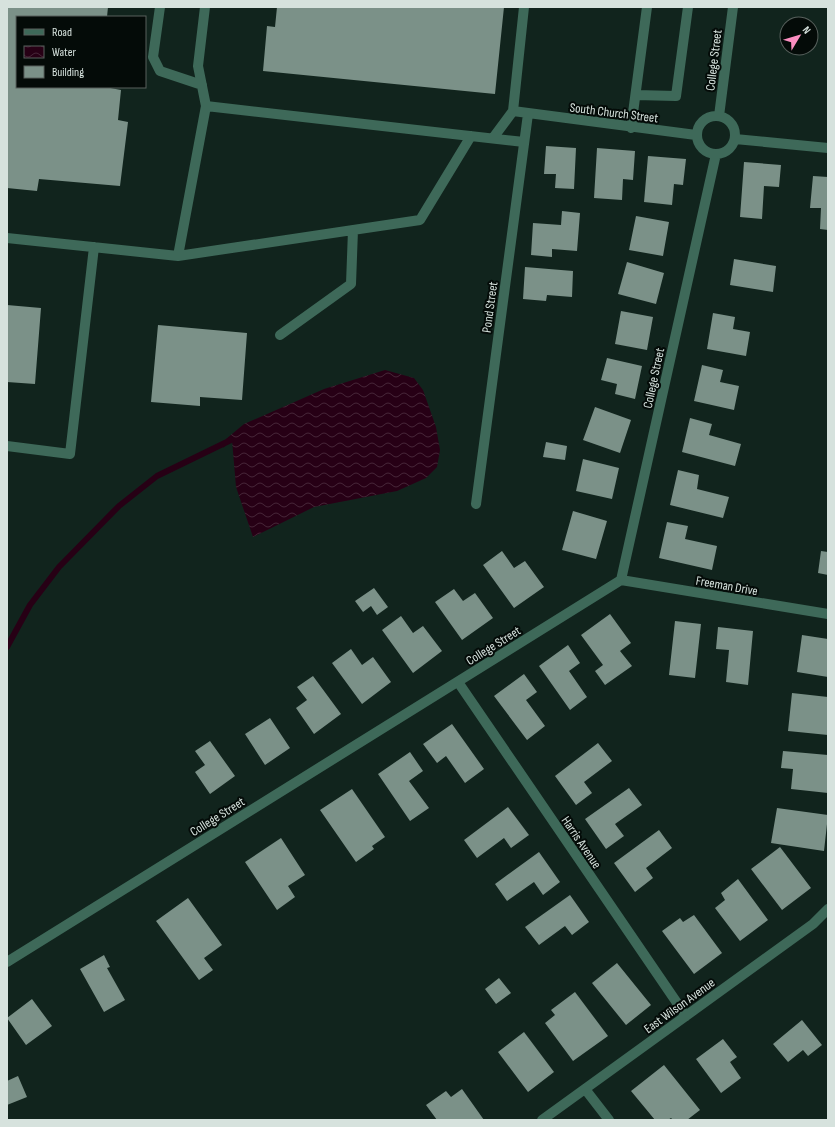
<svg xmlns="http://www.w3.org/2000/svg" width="835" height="1127" font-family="'Sofia Sans Condensed',sans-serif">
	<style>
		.water { fill: url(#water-waves) }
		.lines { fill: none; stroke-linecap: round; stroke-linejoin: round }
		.stream { stroke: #270015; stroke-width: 6 }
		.building { fill: #7b9188 }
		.minor { stroke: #3e6959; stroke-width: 10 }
		.labels { text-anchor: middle; stroke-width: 4; stroke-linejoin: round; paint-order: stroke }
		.street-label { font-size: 13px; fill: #d6e2dd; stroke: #040b08 }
	</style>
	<defs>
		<pattern id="water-waves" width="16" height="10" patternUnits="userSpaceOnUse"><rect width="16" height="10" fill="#270015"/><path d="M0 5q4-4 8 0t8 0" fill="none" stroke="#462537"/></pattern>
	</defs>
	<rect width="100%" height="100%" fill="#11241d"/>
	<path class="water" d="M385 370 414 378 423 390 436 427 440 450 437 467 426 478 397 491 314 507 253 537 236 487 232 440 223 448 226 439 244 424 324 389Z"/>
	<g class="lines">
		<path class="stream" d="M7 647 30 605 59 567 119 506 157 476 231 440"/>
	</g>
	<path class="building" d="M7 7H108L107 17H17V87H105L121 90 118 120 128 122 120 186 39 179 37 191 7 188Z
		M277 7H504L495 94 263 71 267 26 275 27Z
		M546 146 576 148 574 189 555 188 556 174H544Z
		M597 148 635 151 633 180 623 179 622 200 594 198Z
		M648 156 686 159 683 185 674 184 672 205 644 202Z
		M744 162 781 165 779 187 764 186 762 219 740 217Z
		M813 176 828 177V230L820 229 821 208H810Z
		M562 211 580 213 577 251 552 249V257L531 255 533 223 561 225Z
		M636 216 669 222 663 256 629 250Z
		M734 259 776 266 773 292 730 285Z
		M627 262 664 273 656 304 618 294Z
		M525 267 573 271 572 297 547 295 546 301 523 299Z
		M7 305 41 308 35 384 7 382Z
		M621 311 653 317 647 350 615 344Z
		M713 313 735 317 733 329 750 332 746 356 707 349Z
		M158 325 247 333 242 400 200 397V406L151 402Z
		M607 358 642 366 635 399 615 394 617 384 601 380Z
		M702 365 723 370 720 382 739 386 734 410 694 401Z
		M595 407 631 420 620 453 583 440Z
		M690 418 712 424 709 435 741 444 735 466 682 452Z
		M546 442 567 446 565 460 543 457Z
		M583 459 619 468 612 499 576 491Z
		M678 470 699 475 697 489 729 497 723 518 670 505Z
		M573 511 607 521 596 559 562 550Z
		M667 522 688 526 685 539 717 546 712 570 659 558Z
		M502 551 514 568 525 561 544 587 514 608 483 565Z
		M821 551 828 552V575L818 573Z
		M374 588 388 607 377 615 371 606 363 612 355 601Z
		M454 589 463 601 475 593 493 618 462 640 435 602Z
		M610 614 631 643 620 651 632 666 605 685 595 671 603 665 581 635Z
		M401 616 413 633 423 626 442 651 413 673 382 630Z
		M675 621 701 624 695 678 669 675Z
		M718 627 753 631 748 685 726 682 729 650 716 649Z
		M802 635 828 639V677L797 672Z
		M568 645 580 663 569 671 587 697 570 710 539 666Z
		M351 649 362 665 373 657 391 682 362 704 332 663Z
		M524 674 537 692 526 700 545 726 527 740 494 696Z
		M313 676 341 714 314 734 296 708 307 700 297 687Z
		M792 693 828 697V735L788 731Z
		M270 718 290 748 265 765 245 734Z
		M452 724 484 769 465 783 446 756 437 763 423 744Z
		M210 741 235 776 210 794 195 772 205 765 195 751Z
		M598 743 612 761 584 782 592 793 576 805 555 776Z
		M783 751 828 755V793L791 789 793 769 781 768Z
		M410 752 423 771 409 781 429 808 410 821 378 774Z
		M629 788 642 805 615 824 624 836 606 849 585 819Z
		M352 789 385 837 372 846 374 849 356 862 320 810Z
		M508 807 529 835 511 848 504 838 477 858 464 840Z
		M777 808 828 815 824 851 771 843Z
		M659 830 672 848 646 868 653 878 635 892 614 863Z
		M281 838 305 875 288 886 295 897 277 910 245 862Z
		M780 847 811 888 782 910 751 869Z
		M539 852 560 882 543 895 534 882 507 901 495 884Z
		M738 879 768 920 740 941 715 908 725 900 721 893Z
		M570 895 589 922 572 935 565 926 539 945 525 927Z
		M188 898 222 945 204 958 213 970 199 980 156 921Z
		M694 915 722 953 694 974 662 931 680 918 683 922Z
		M104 955 110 967 107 968 125 1000 104 1012 80 969Z
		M617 963 651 1005 626 1025 592 983Z
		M499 978 511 993 496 1004 485 989Z
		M575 992 608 1036 573 1061 545 1023 555 1015 551 1010Z
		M32 999 52 1026 26 1045 7 1018Z
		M802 1020 822 1045 808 1056 803 1050 788 1062 773 1044Z
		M524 1032 554 1072 528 1092 498 1052Z
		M723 1039 737 1057 730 1062 741 1078 721 1093 696 1059Z
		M664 1065 700 1110 687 1120H673L671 1118 668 1120H655L631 1091Z
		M18 1076 27 1097 7 1105V1081Z
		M462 1089 484 1120H437L426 1105 446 1091 451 1097Z"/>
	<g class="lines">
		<path class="minor" d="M160 7 153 57 160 71 202 85
			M205 7 198 66 206 106
			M636 95 676 96 688 7
			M513 111 696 135
			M697 135a19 19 0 1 1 38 0a19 19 0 1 1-38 0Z
			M719 116 733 7
			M631 128 647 7
			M493 138 513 111 524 7
			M735 139 828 148
			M7 238 178 256 206 106 524 142
			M178 256 420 220 471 136
			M280 335 351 284 353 230
			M7 446 70 454 94 247
			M476 504 528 114
			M621 580 828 614
			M458 682 686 1016
			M7 962 621 580 716 154
			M585 1089 609 1120
			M542 1120 813 924 828 909"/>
	</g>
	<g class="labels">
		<g class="street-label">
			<text transform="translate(713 60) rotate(-83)" y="5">College Street</text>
			<text transform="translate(614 112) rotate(7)" y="5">South Church Street</text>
			<text transform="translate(489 307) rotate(-82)" y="5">Pond Street</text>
			<text transform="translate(653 378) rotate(-78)" y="5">College Street</text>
			<text transform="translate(727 585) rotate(10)" y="5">Freeman Drive</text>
			<text transform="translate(493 645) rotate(-32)" y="5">College Street</text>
			<text transform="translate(217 816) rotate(-32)" y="5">College Street</text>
			<text transform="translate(582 842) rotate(56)" y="5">Harris Avenue</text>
			<text transform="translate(679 1005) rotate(-36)" y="5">East Wilson Avenue</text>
		</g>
	</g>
	<rect width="835" height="1127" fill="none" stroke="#d6e2dd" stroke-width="16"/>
	<rect x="16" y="16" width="130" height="72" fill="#040b08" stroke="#58615d"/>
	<rect x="24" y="29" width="20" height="6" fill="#3e6959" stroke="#58615d"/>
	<text x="52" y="36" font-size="12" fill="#d6e2dd">Road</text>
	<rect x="24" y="46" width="20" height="12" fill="url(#water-waves)" stroke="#58615d"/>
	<text x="52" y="56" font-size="12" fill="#d6e2dd">Water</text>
	<rect x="24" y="66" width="20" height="12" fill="#7b9188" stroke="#58615d"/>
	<text x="52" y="76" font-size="12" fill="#d6e2dd">Building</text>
	<g transform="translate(799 36) rotate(52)"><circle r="19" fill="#040b08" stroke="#58615d"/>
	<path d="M0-3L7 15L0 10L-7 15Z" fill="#fc8fc1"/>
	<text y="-6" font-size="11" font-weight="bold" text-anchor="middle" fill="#d6e2dd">N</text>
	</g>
</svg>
